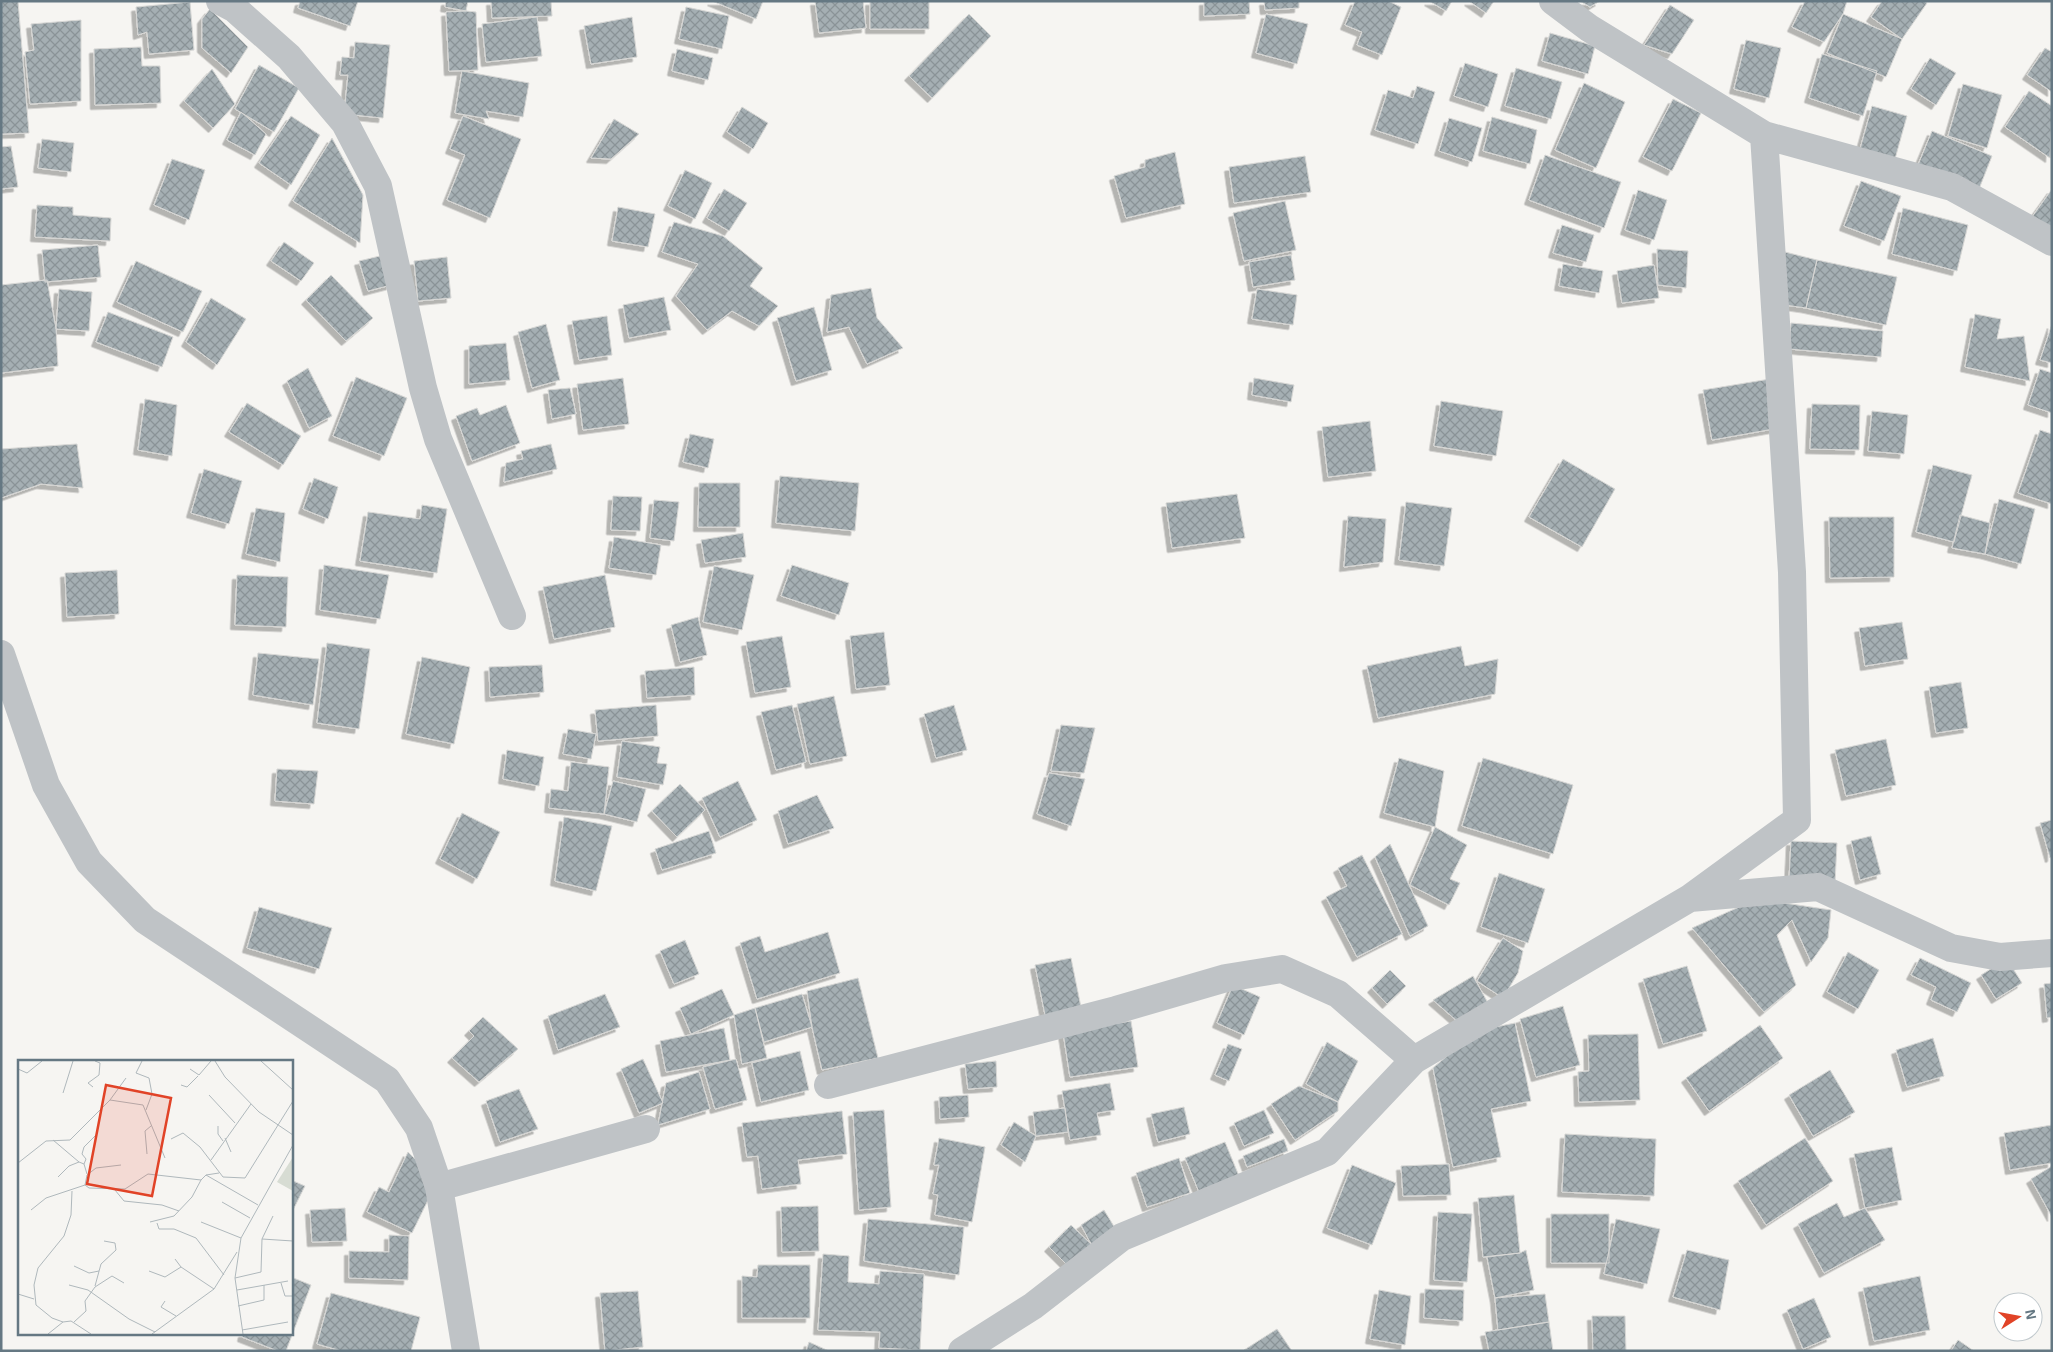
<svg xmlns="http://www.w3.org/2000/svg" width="2053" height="1352" font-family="'Exo 2',sans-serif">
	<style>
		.building { fill: url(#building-cross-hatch); stroke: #d7d7d5; filter: url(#shadow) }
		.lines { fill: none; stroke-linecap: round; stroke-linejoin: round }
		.minor { stroke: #bfc3c6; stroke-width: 28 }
		.inset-road { fill: none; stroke: #afb8bc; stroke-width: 1 }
		.view { fill: #e14327; fill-opacity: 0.15; stroke: #e14327; stroke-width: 2.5 }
		.inset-edge { fill: none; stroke: #657883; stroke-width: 2.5 }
	</style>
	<defs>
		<pattern id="building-cross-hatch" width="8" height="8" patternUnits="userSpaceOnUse" patternTransform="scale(1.25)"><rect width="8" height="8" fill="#a5afb3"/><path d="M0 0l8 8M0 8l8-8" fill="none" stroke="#8a9397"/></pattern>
		<filter id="shadow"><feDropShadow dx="-4.5" dy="4.5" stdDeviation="0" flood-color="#0004"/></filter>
	</defs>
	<rect width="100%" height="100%" fill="#f6f5f2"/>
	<path class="building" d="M1 1H18L29 133 1 134Z
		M300 1H358L350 26 298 8Z
		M446 1H468L466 11 445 7Z
		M491 1H551L552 16 492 18Z
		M712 1H763L756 19Z
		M815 1H863L866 28 819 33Z
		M870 1H929V29H870Z
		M1204 1H1249L1250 14 1204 16Z
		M1264 1H1299V8L1265 10Z
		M1355 1H1388L1401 7 1382 55 1357 45 1362 32 1345 25Z
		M1429 1H1452L1446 11Z
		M1469 1H1494L1486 13Z
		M1580 1H1600L1590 7Z
		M1805 1H1847L1843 14 1824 42 1792 27Z
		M1882 1H1924L1927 3 1902 39 1871 17Z
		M190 2 194 50 149 54 147 32 138 35 136 7Z
		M1670 5 1694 20 1672 54 1644 45Z
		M686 7 729 16 722 49 679 39Z
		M210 9 248 47 231 73 202 48V19Z
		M466 11 476 12 478 70 449 71 446 12Z
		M969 14 991 36 932 98 909 76Z
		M1266 14 1308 24 1297 64 1256 53Z
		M1843 14 1902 39 1886 77 1827 53Z
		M537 17 542 56 486 62 482 24Z
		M632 17 637 57 591 64 584 26Z
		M81 20V101L30 104 25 52 34 50 31 24Z
		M1550 33 1595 46 1588 74 1542 61Z
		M1746 40 1781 48 1769 98 1734 89Z
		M355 42 390 45 383 118 344 114 348 75H340L342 57 354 58Z
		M141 47 142 66H160L161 103 95 105 94 49Z
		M2045 48 2052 52V92L2027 75Z
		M677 49 713 58 708 80 672 71Z
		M1822 54 1877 71 1863 116 1809 98Z
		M1930 58 1956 73 1936 105 1911 89Z
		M1465 63 1498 74 1488 107 1454 96Z
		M259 65 299 88 274 132 235 109Z
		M1516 68 1562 82 1551 119 1505 106Z
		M212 69 235 104 213 128 184 101Z
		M462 71 529 83 523 117 486 111 489 119 455 113Z
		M1584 83 1625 102 1596 168 1555 150Z
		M1963 84 2002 95 1987 148 1948 136Z
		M1417 86 1435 92 1418 144 1375 130 1388 90 1413 98Z
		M2029 91 2052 106 2050 158 2005 127Z
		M1673 99 1701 113 1672 171 1643 157Z
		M1872 106 1907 116 1895 159 1860 149Z
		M742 107 768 123 753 149 727 132Z
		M241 112 266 134 255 155 227 140Z
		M291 116 320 135 291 185 259 163Z
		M463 116 521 139 490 218 447 200 465 155 450 149Z
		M1492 117 1537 130 1530 164 1483 151Z
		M1449 118 1482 128 1472 162 1439 151Z
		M614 119 639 134 611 159 591 158Z
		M1932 131 1992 156 1979 189 1918 165Z
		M332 138 363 195 360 243 293 201Z
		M42 139 74 143 71 172 38 168Z
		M11 146 18 187 1 189V147Z
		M1175 152 1185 204 1126 218 1114 176 1145 167V160Z
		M1545 155 1621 182 1604 228 1529 200Z
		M1305 156 1311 192 1234 203 1229 167Z
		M172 159 205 170 189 220 154 205Z
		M685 170 712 183 695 219 668 206Z
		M1861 181 1901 196 1884 241 1844 226Z
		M724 189 747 203 729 231 707 218Z
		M2052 189V232L2032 217Z
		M1638 190 1667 200 1654 240 1625 230Z
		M1285 201 1296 250 1244 261 1233 213Z
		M37 205 73 207V215L111 218 110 241 35 237Z
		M618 207 655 214 648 247 612 241Z
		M1903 208 1968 225 1957 271 1892 254Z
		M674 222 723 236 763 268 750 286 778 306 759 326 732 311 707 330 676 296 698 264 662 252Z
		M1562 225 1594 235 1586 262 1553 253Z
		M284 242 314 263 301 281 271 261Z
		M98 245 101 277 45 282 42 250Z
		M1657 249 1688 251 1686 288 1658 285Z
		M1785 252 1817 260 1806 308 1778 304Z
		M384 255 391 285 368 291 359 261Z
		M1291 255 1295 280 1253 287 1249 262Z
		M447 257 451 298 418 301 414 261Z
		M1817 260 1897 277 1886 325 1806 308Z
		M136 261 202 291 183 332 117 302Z
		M1563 264 1603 271 1599 293 1559 286Z
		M1654 265 1659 298 1622 303 1617 271Z
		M331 275 373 318 346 341 306 300Z
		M47 280 56 329 58 366 1 373V285Z
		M871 288 877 318 903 348 867 364 849 327 827 332 831 295Z
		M59 289 92 292 89 331 56 329Z
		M1257 289 1297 295 1293 325 1252 319Z
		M664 297 671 330 629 338 623 305Z
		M211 298 246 319 217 365 186 342Z
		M814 307 832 370 796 381 777 318Z
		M108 312 173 337 162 367 96 342Z
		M1975 314 2001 319 1997 339 2024 336 2030 381 1965 367Z
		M607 316 612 355 579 360 572 321Z
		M1791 323 1883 331 1881 357 1789 349Z
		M546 324 560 380 532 388 518 332Z
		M2052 324V363L2040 360Z
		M506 343 510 380 469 384V346Z
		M308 368 332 416 309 428 287 381Z
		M2040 369 2052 373V413L2028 405Z
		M356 377 407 398 384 456 333 436Z
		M623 378 629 424 583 430 577 384Z
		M1254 378 1294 385 1291 402 1252 395Z
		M1770 379 1779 428 1712 440 1703 390Z
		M570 388 576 414 552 419 548 390Z
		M145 399 177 405 172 456 138 450Z
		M1441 401 1503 411 1496 456 1434 446Z
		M247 403 301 436 283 465 229 432Z
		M1812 404 1860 405 1859 450 1810 449Z
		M506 405 520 443 472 461 456 416 477 408 480 415Z
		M1872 411 1908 415 1904 454 1868 451Z
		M1370 421 1376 471 1328 477 1322 427Z
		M2040 430 2052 434V504L2018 493Z
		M690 434 714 439 708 468 683 462Z
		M77 444 83 488 41 484 1 498V449Z
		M551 444 557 469 504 482 506 463 523 459 521 451Z
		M1563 459 1615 489 1582 547 1529 517Z
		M1933 465 1972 475 1954 542 1916 532Z
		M204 469 242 481 229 524 191 513Z
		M780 476 859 483 855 531 776 523Z
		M314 478 338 487 328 519 303 509Z
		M699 483H740V527H698Z
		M1237 494 1245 538 1172 548 1166 503Z
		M613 496 642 497 640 531 611 530Z
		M1999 499 2035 509 2021 564 1985 554Z
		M654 500 679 502 674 541 650 538Z
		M1406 502 1452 508 1444 566 1399 560Z
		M422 505 447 509 437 573 360 561 368 512 420 519Z
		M256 508 285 513 280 562 246 554Z
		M1960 515 1990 523 1985 554 1952 548Z
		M1348 516 1386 519 1383 562 1344 567Z
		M1829 517H1894V577L1830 578Z
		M743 533 746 557 705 563 701 540Z
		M614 537 661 545 656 575 609 568Z
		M324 565 389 575 380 619 320 610Z
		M792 565 849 583 839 615 781 596Z
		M714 566 754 575 742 630 703 622Z
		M117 570 119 614 67 617 65 573Z
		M237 575 288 577 286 627 235 625Z
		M605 575 615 627 554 639 543 587Z
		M698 617 707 655 680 662 671 625Z
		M1902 622 1908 659 1865 666 1859 628Z
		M884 632 890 685 856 689 850 636Z
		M782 636 791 687 755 693 746 642Z
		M327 643 370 649 359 729 317 723Z
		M1461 646 1465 666 1498 659 1495 694 1378 718 1367 666Z
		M258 653 319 659 313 705 253 695Z
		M422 657 470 667 454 744 406 734Z
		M542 665 544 692 490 697 489 667Z
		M694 667 695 695 647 698 645 671Z
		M1961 682 1968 728 1936 733 1929 687Z
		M834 696 847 756 810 764 797 704Z
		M656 705 658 736 598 741 595 710Z
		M792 705 806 762 776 770 761 712Z
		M954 705 967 750 936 758 924 714Z
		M1061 725 1095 728 1084 773 1051 771Z
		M568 729 596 734 591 759 563 754Z
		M1886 739 1896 785 1846 796 1835 750Z
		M622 741 660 747 657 763 667 764 663 785 617 777Z
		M507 750 544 757 539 786 503 779Z
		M1399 758 1444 771 1435 827 1384 813Z
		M1483 758 1573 785 1553 854 1462 826Z
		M571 762 609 767 604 814 549 808 551 789 568 791Z
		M277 769 318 771 314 804 275 801Z
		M1049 773 1085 779 1071 826 1037 814Z
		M613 781 646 789 637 822 604 814Z
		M738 781 757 820 720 837 702 798Z
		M680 784 705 810 677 837 652 811Z
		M817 795 834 828 788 844 778 811Z
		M462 813 500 832 477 879 440 859Z
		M564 817 612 826 596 891 555 881Z
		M2052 820V857L2050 858 2040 823Z
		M1435 827 1467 845 1450 879 1460 883 1449 905 1410 885Z
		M709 831 716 853 662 870 655 849Z
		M1871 836 1881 874 1860 880 1851 841Z
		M1791 841 1837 843 1835 883 1789 880Z
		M1390 844 1428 926 1410 936 1375 857Z
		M1362 855 1402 934 1357 957 1326 897 1347 886 1338 868Z
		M1499 873 1545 889 1528 943 1481 927Z
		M1757 899 1831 910 1828 938 1811 962 1792 920 1777 935 1796 985 1764 1012 1692 928Z
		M259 907 332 928 319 969 247 948Z
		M828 932 840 973 757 999 740 943 760 936 765 952Z
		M1503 938 1523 951 1518 973 1503 998 1477 981Z
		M685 940 699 974 674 984 660 951Z
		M1848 952 1879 970 1858 1009 1827 992Z
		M1071 958 1082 1012 1046 1020 1035 965Z
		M1920 958 1971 983 1957 1012 1931 1000 1936 987 1911 975Z
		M2007 959 2022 983 1996 999 1981 975Z
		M1687 966 1707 1031 1663 1044 1643 979Z
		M1390 970 1406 986 1387 1004 1372 988Z
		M1473 976 1488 1003 1457 1021 1433 1000Z
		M858 978 878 1058 822 1070 812 1027 807 991Z
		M2052 983V1017L2047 1018 2044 984Z
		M1233 985 1260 997 1244 1035 1217 1023Z
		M722 989 734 1015 691 1034 680 1008Z
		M605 994 620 1027 558 1050 548 1016Z
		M802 994 812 1027 764 1042 755 1008Z
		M1563 1006 1580 1065 1536 1077 1520 1019Z
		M755 1008 767 1058 742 1064 734 1015Z
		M483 1017 518 1049 479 1082 452 1058 474 1036 469 1031Z
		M1131 1021 1138 1067 1070 1077 1063 1032Z
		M1515 1023 1531 1101 1491 1109 1501 1157 1453 1167 1433 1068 1476 1031Z
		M1760 1025 1783 1058 1709 1111 1686 1078Z
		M724 1028 730 1060 666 1072 660 1041Z
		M1638 1034 1640 1100 1579 1102 1578 1072 1589 1071 1588 1035Z
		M1933 1038 1944 1076 1907 1087 1896 1050Z
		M1327 1042 1358 1061 1338 1102 1306 1084Z
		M1228 1044 1242 1049 1229 1081 1215 1075Z
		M800 1051 809 1090 761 1102 752 1063Z
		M643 1059 663 1103 639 1113 621 1069Z
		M736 1059 747 1100 715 1109 703 1067Z
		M996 1061 997 1087 968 1089 965 1064Z
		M1830 1070 1855 1112 1813 1136 1789 1095Z
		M699 1072 710 1109 658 1125 666 1083Z
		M1110 1083 1115 1110 1097 1113 1101 1135 1070 1140 1062 1091Z
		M1299 1086 1338 1102V1111L1295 1140 1271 1104Z
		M519 1089 538 1129 500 1142 486 1101Z
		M968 1095 969 1117 940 1119 939 1097Z
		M1184 1107 1190 1134 1158 1142 1151 1114Z
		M1065 1108 1068 1132 1036 1136 1033 1112Z
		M884 1110 891 1207 859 1210 853 1112Z
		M1264 1110 1274 1133 1244 1146 1234 1123Z
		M842 1111 847 1154 798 1160 801 1184 762 1189 758 1156 747 1157 742 1123Z
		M1014 1122 1036 1136 1025 1162 1001 1145Z
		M2052 1125V1163L2010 1170 2004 1133Z
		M1565 1134 1656 1139 1654 1196 1562 1192Z
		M939 1138 985 1147 972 1222 935 1215 938 1195 933 1194 939 1165H934Z
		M1805 1138 1833 1181 1766 1225 1738 1181Z
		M1284 1139 1288 1151 1247 1167 1243 1156Z
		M1225 1142 1239 1176 1199 1192 1185 1158Z
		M1892 1147 1902 1200 1865 1208 1854 1154Z
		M408 1152 425 1169 429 1198 412 1233 367 1212 379 1187 389 1192Z
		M1179 1158 1190 1193 1147 1207 1136 1173Z
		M1449 1164 1451 1195 1403 1196 1401 1166Z
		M1352 1165 1396 1183 1372 1245 1327 1228Z
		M2052 1166V1217L2031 1179Z
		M291 1180 305 1186 291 1214Z
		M1514 1195 1520 1253 1483 1257 1478 1198Z
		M1837 1203 1844 1217 1865 1208 1885 1240 1824 1273 1798 1224Z
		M818 1206 819 1251 782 1252 781 1207Z
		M345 1208 347 1241 312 1242 310 1210Z
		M1104 1210 1118 1233 1096 1248 1090 1242 1081 1225Z
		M1438 1212 1472 1214 1467 1282 1434 1280Z
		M1551 1214H1609V1263H1551Z
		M868 1219 964 1227 959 1275 864 1261Z
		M1616 1219 1660 1229 1647 1284 1604 1274Z
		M1071 1225 1093 1246 1071 1269 1049 1247Z
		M389 1235 409 1236 408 1280 349 1278V1251L389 1252Z
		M1526 1250 1534 1290 1495 1298 1487 1257 1520 1253Z
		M1687 1250 1729 1260 1720 1310 1673 1297Z
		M823 1254 849 1256 848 1282 879 1284 880 1271 924 1274 920 1350 879 1348 880 1332 818 1330Z
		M758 1265H810V1318H742V1276L757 1277Z
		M1920 1276 1930 1330 1874 1341 1863 1288Z
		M291 1277 311 1285 286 1351H278L242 1337 243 1333H291Z
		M1425 1289 1464 1290 1463 1321 1424 1318Z
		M1379 1290 1411 1296 1405 1345 1370 1339Z
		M638 1291 643 1347 605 1351 600 1293Z
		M331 1293 420 1317 411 1351H342L317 1344Z
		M1545 1294 1549 1322 1498 1330 1495 1298Z
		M1814 1298 1831 1337 1803 1349 1787 1310Z
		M1592 1316H1625L1626 1351H1593Z
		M1549 1322 1553 1351H1489L1485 1332Z
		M1277 1329 1292 1351 1244 1350Z
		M1958 1340 1974 1351H1951Z
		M809 1342 829 1351H806Z"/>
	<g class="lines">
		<path class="minor" d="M220 1 235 9 289 57 345 123 378 186 423 388 438 439 512 616
			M1764 135 1952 187 2052 242
			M1 654 46 785 89 862 145 920 387 1080 419 1128 439 1187 466 1351
			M1690 898 1818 887 1951 948 2000 957 2052 953
			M828 1085 1116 1010 1226 978 1282 969 1338 994 1414 1060
			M439 1187 646 1129
			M962 1351 1033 1306 1122 1237 1327 1152 1414 1060 1690 898 1797 820 1792 572 1764 135 1589 28 1553 1"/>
	</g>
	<g transform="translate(18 1060)">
		<rect width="275" height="275" fill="#f6f5f2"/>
		<path d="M275 97V131L259 122Z" fill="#d7dcd3"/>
		<path class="inset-road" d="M124 1 118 13 131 18 134 34 128 50M197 1 207 17 241 52 275 75M243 1 275 30M0 9 9 13 24 1M172 9 181 15 193 1M163 25 169 27 180 16M75 27 70 23 81 15 82 3 77 1M45 33 55 1M191 35 217 63M92 40 108 18M200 66V74L205 81M207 78 213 92M153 79 165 73 182 87 205 117 227 118 275 41M35 80 61 102M129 94 127 71 133 66M193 100 233 44M0 103 28 81 52 80 92 40 125 45 147 98M66 104 68 99 64 94 66 87 78 75M188 115 240 145M40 117 51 106 61 102 66 104 69 114M67 125 71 128 107 129 130 114 183 120M67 125 69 115 78 108 103 105M97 130 106 141 144 145 161 151M204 142 232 158M13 150 28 138 67 125M132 162 156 156 174 137 183 120 188 115 201 113M183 162 223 178M139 163 141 169H156L178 178 206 215M244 179 275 181M157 199 163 207 196 229M56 206 71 213 81 211M131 211 147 217 163 207M217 218 243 212 244 179 255 156M263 223 267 236H275M51 225 70 230 111 259 137 272M77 226 83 204 98 190 97 183 86 181M219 230 270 221M0 234 16 239M147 241 143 247 158 256M220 246 246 240V225M45 262 34 258 18 245 16 225 20 208 46 176 53 155 54 131M56 262 68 251 67 241 77 227 94 216 106 223M224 270 270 262M30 274 45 262 53 261 73 274M134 274 196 229 219 192M225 274 217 218 223 178 275 85"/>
		<path class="view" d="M88 25 153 38 134 136 69 124Z"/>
		<rect width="275" height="275" class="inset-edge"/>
	</g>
	<rect width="2053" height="1352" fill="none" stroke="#657883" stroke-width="5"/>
	<g transform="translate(2018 1317) rotate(79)"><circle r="24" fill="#ffffff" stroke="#c1c9cd"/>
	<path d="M0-4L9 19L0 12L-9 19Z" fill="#e14327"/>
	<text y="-8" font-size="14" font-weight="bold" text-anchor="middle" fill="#657883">N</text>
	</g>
</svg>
